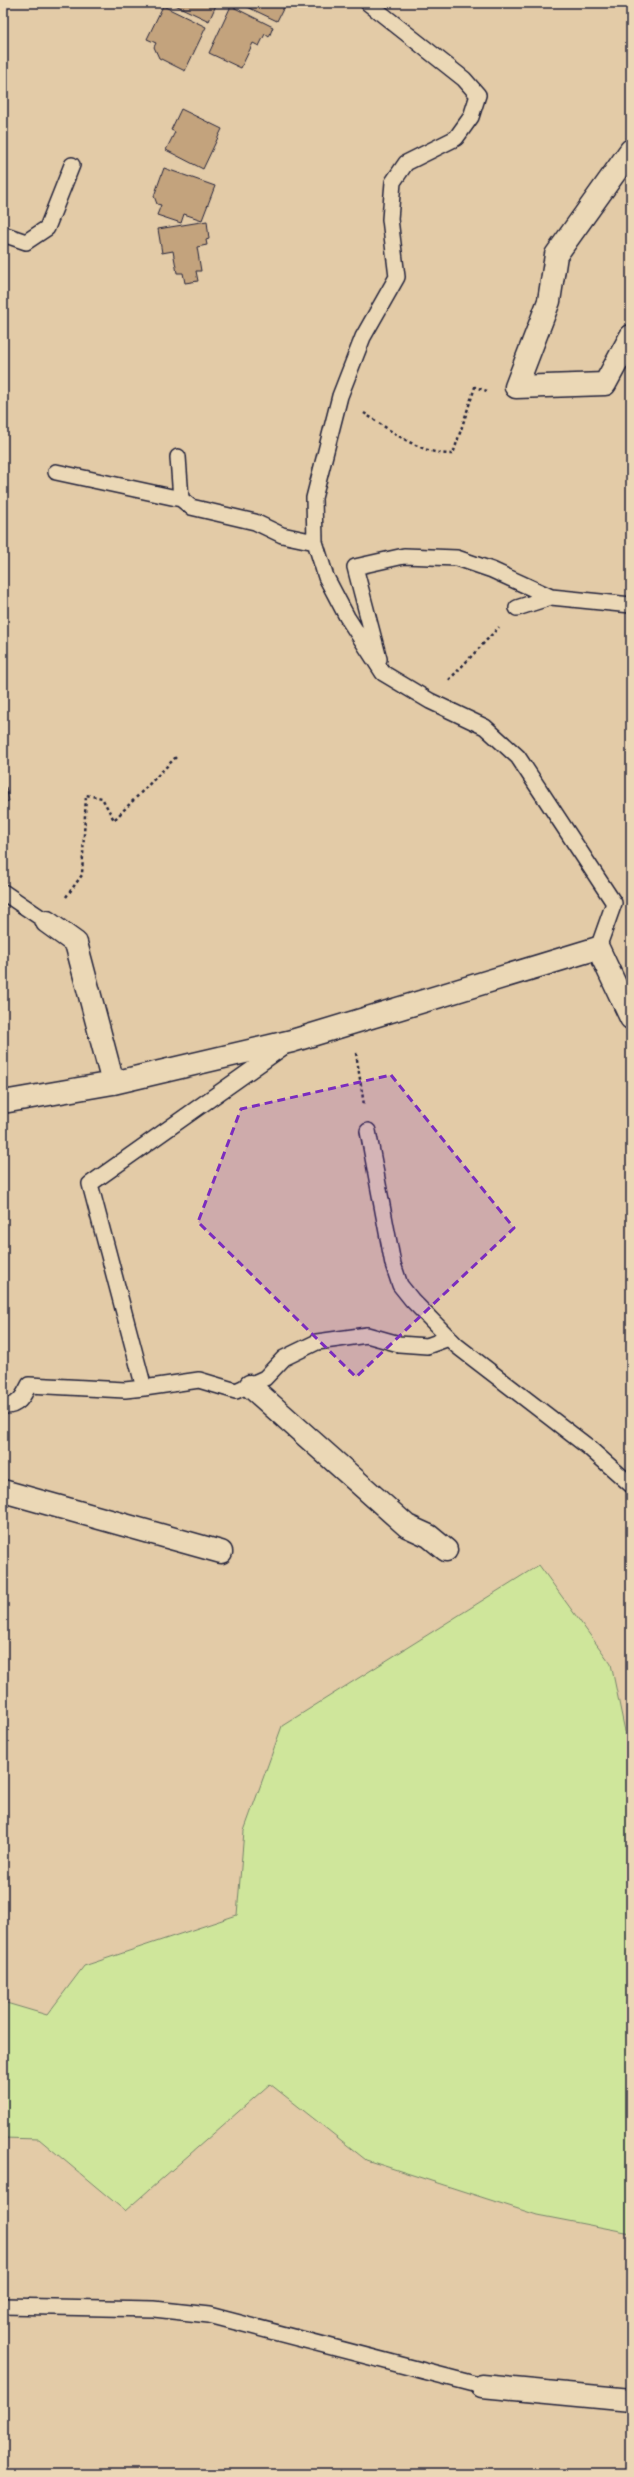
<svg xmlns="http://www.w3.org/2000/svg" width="634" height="2477" font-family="'Playpen Sans',sans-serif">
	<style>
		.green { fill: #cfe69b; stroke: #78846b }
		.building { fill: #c3a37d; stroke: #22223b }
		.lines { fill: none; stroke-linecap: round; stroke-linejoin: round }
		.service-casing { stroke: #22223b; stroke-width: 18 }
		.minor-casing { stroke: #22223b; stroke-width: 25 }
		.path { stroke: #22223b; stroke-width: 2.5; stroke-dasharray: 3 3; stroke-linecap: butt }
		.service { stroke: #ebd8b6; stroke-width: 15 }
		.minor { stroke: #ebd8b6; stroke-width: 22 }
		.marked { fill: #7b2cbf; fill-opacity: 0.2; stroke: #7b2cbf; stroke-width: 3; stroke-dasharray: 8 5; stroke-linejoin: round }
	</style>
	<rect width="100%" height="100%" fill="#e3cba7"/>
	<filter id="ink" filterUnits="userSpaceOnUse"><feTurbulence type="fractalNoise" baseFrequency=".025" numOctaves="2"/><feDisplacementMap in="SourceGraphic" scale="8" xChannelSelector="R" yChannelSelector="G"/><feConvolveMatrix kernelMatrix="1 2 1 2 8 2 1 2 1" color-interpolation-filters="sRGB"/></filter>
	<g filter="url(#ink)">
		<path class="green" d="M539 1565 611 1664 631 1760V2233L537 2215 366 2160 270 2084 125 2211 39 2139 3 2138V2002L47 2015 84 1966 237 1915 244 1831 282 1726Z"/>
		<path class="building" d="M129 3H139L137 7Z
			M171 3H217L209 21Z
			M239 3H286L277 21Z
			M163 6 206 27 185 71 159 58 154 47 156 43 147 39Z
			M231 6 273 27 269 37 265 34 259 46 253 43 241 68 209 53Z
			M181 109 222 129 203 169 166 150 175 132 171 130Z
			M164 168 215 186 202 220 184 214 181 223 157 215 161 205 157 204 154 196Z
			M207 221 209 239 206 240 207 245 197 247 201 271H196L198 281 185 283 183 273H177L173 251 162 253 158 229Z
			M6 787 9 801 4 802 7 809 3 810V788Z"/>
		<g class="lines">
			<defs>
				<path id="service" d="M368 3 464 79 478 95 471 117 456 138 406 163 393 182 390 219 397 277 363 337 340 396 314 498 315 542 326 577 347 617 383 673 430 701 485 727 518 757 614 903 598 948
					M3 234 26 242 47 228 72 165
					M178 457 181 499 191 507 255 522 282 535 315 542
					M56 472 181 499
					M517 608 551 597
					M379 659 355 567 404 556 457 558 492 570 551 597 631 605
					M3 892 47 922
					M285 1046 90 1184 144 1388 199 1380 236 1391 265 1378 284 1358 317 1342 367 1335 399 1344 427 1346 449 1338
					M368 1131 393 1264 400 1285 412 1300 457 1346 587 1446 631 1485
					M3 1406C18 1407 23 1397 29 1385L125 1390 144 1388
					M3 2306 154 2309 209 2315 482 2386"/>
				<path id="minor" d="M631 150 556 255 549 301 516 387 605 384 631 336
					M47 922 76 943 113 1083
					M3 1102 113 1083 292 1041 598 948 631 1018
					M250 1386 407 1526 429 1536 446 1550
					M3 1491 221 1552
					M482 2386 631 2400"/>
			</defs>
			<use href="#service" class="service-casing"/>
			<use href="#minor" class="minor-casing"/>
			<path class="path" d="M364 413C390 430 421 455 453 454L475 387 487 391
				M449 680 499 627
				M66 897 82 875 86 795 102 798 114 820 177 756
				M356 1053 364 1105"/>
			<use href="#service" class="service"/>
			<use href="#minor" class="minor"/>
		</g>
	</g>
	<path class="marked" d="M391 1075 514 1228 356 1377 198 1222 241 1109Z"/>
	<rect width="634" height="2477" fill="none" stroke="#ebd8b6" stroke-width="16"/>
	<rect x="8" y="8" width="618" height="2461" fill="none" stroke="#22223b" stroke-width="1.5" filter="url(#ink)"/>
</svg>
